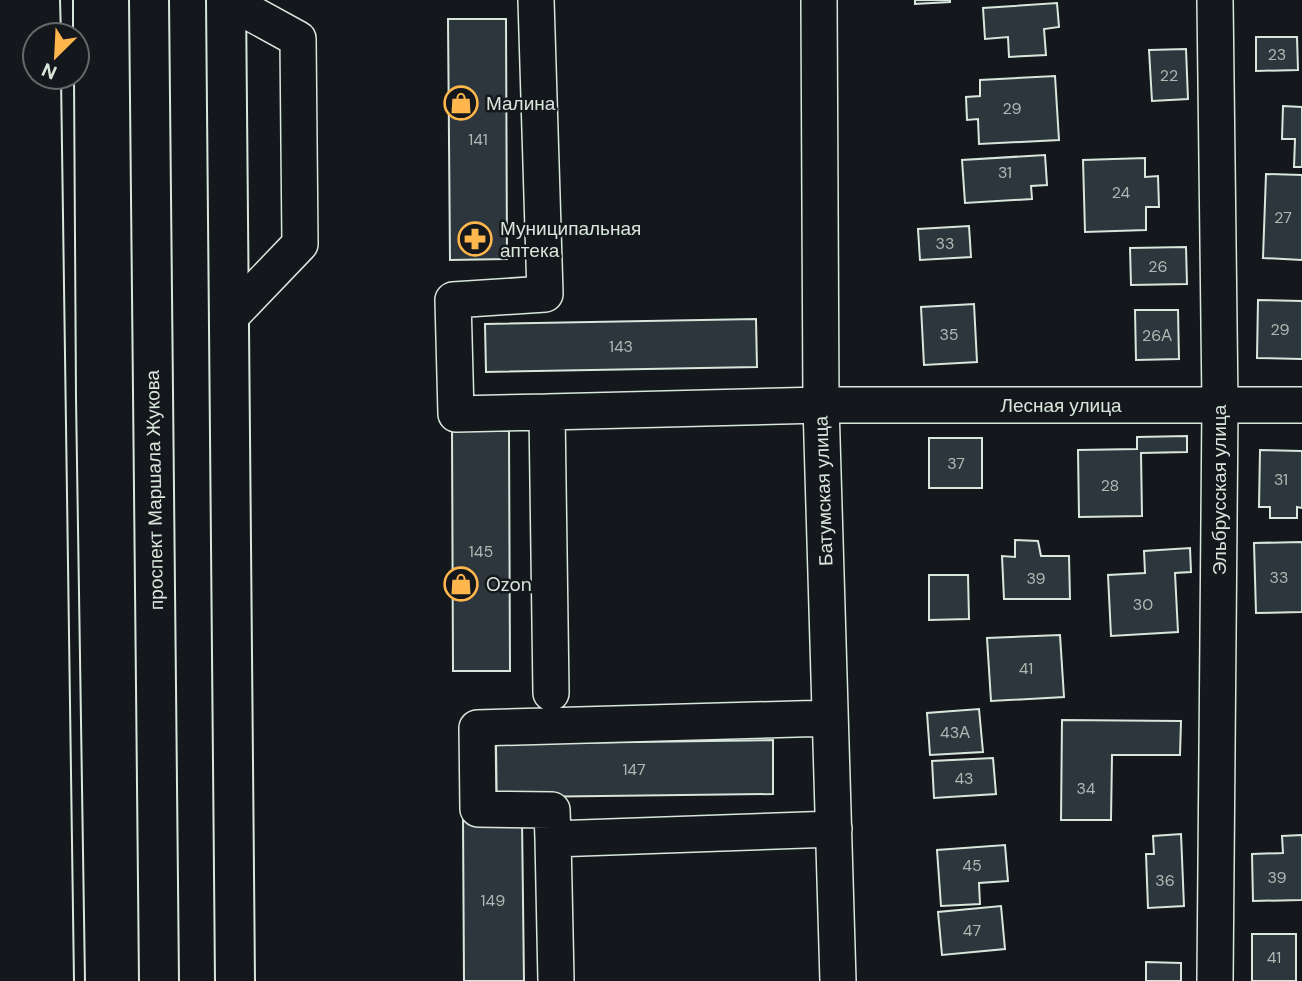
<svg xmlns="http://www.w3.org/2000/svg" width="1302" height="981" font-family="'DM Sans',sans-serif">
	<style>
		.building { fill: #2c363c; stroke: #d8e6dc; stroke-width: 2 }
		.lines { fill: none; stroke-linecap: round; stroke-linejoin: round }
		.minor-casing { stroke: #d8e6dc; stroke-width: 38 }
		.highway-casing { stroke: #d8e6dc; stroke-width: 42 }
		.minor { stroke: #14181c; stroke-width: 35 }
		.highway { stroke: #14181c; stroke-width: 38 }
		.tram { stroke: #d8e6dc; stroke-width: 2 }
		.labels { text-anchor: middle; stroke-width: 5; stroke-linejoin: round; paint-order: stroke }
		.number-label { font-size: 16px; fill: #adbab4 }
		.poi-label { font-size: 19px; fill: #d8e6dc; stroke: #14181c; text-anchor: start }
		.street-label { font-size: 19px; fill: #d8e6dc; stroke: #14181c }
	</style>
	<rect width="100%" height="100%" fill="#14181c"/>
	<path class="building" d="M915 0H950V2L915 4Z
		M1057 3 1059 27 1044 29 1046 55 1009 57 1008 37 985 39 983 8Z
		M448 19H506L507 259 450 260Z
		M1256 37H1297L1298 70 1256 71Z
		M1186 49 1188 99 1152 101 1149 50Z
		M1055 76 1059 140 979 144 978 119 967 120 966 97 980 96V80Z
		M1283 106 1302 107V167H1294L1295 139H1282Z
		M1045 155 1047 185 1031 186 1032 199 965 203 962 160Z
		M1145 158V177L1158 176 1159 207H1146V230L1085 232 1083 160Z
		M1266 174 1302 175V260L1263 258Z
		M969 226 971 257 920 260 918 229Z
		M1186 247 1187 284 1131 285 1130 248Z
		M1258 300 1302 301V359L1257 358Z
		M974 304 977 362 924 365 921 307Z
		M1135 310H1178L1179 359 1136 360Z
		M756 319 757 367 486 372 485 324Z
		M452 431H509L510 671H453Z
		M1187 436V452L1141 453 1142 516 1079 517 1078 450 1137 449V437Z
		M929 438H982V488H929Z
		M1260 450 1302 451V508L1297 507V518H1270V507H1259Z
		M1015 540 1038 541 1041 556H1069L1070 599H1004L1002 556 1015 557Z
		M1302 542V612L1256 613 1254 543Z
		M1190 548 1191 572 1175 573 1178 632 1111 636 1108 575 1145 573 1144 551Z
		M929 575H968L969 619 929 620Z
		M1060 635 1064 697 991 701 987 638Z
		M979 709 983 752 930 755 927 713Z
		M1062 720 1181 721 1180 755H1112L1111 820H1061Z
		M773 740V794L521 797 497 819 496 744Z
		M993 758 996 794 934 798 932 761Z
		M522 819 524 981H464L463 820Z
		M1181 834 1184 906 1148 908 1146 854H1154L1153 836Z
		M1302 835V900L1253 901 1252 854 1283 853 1282 836Z
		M1005 845 1008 881 979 883 980 904 941 906 937 850Z
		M1001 906 1005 949 942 955 938 912Z
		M1252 934H1296V981H1252Z
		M1146 962 1181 963V981H1146Z"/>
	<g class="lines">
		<defs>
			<path id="minor" d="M227 0 298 39 300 244 229 318
				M536 0 545 294 453 300 456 414 547 412
				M819 0 821 405 838 981
				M551 693 547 412 821 405H1302
				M553 839 552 810 478 809 477 728 830 718
				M556 981 553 839 834 829
				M1215 981 1220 405 1215 0"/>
			<path id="highway" d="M149 0 159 981
				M226 0 235 981"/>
		</defs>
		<use href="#minor" class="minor-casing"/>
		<use href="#highway" class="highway-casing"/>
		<use href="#minor" class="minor"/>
		<use href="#highway" class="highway"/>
		<path class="tram" d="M60 0 61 35
			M73 0V35
			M61 77 74 981
			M74 77 76 398 85 981"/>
	</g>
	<defs>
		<symbol id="shop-ring" viewBox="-11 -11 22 22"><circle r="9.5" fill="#14181c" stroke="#ffb74d" stroke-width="1.5"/><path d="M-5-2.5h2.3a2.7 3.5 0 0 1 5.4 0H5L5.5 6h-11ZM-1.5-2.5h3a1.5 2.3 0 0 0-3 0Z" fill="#ffb74d"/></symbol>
		<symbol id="pharmacy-ring" viewBox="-11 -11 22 22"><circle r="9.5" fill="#14181c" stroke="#ffb74d" stroke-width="1.5"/><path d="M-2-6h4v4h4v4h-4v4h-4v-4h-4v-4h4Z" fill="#ffb74d"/></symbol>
	</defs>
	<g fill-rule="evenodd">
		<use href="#shop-ring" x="442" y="84" width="38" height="38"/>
		<use href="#pharmacy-ring" x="456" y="220" width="38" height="38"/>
		<use href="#shop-ring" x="442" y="565" width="38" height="38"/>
	</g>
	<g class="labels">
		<g class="number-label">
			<text x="1277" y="60">23</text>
			<text x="1169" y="81">22</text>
			<text x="1012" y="114">29</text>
			<text x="478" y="145">141</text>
			<text x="1005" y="178">31</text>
			<text x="1121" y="198">24</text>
			<text x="1283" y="223">27</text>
			<text x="945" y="249">33</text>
			<text x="1158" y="272">26</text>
			<text x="1280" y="335">29</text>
			<text x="949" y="340">35</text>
			<text x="1157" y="341">26А</text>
			<text x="621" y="352">143</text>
			<text x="956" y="469">37</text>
			<text x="1281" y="485">31</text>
			<text x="1110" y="491">28</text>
			<text x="481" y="557">145</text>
			<text x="1279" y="583">33</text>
			<text x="1036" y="584">39</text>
			<text x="1143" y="610">30</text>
			<text x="1026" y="674">41</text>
			<text x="955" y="738">43А</text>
			<text x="634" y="775">147</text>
			<text x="964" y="784">43</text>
			<text x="1086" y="794">34</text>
			<text x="972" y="871">45</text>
			<text x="1277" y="883">39</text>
			<text x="1165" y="886">36</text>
			<text x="493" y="906">149</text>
			<text x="972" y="936">47</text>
			<text x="1274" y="963">41</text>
		</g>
		<g class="poi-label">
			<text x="486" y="110">Малина</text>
			<text x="500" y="235">Муниципальная<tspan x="500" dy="22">аптека</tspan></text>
			<text x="486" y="591">Ozon</text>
		</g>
		<g class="street-label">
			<text x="1061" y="412">Лесная улица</text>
			<text transform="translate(154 490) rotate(-91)" y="7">проспект Маршала Жукова</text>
			<text transform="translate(1219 490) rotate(-90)" y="7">Эльбрусская улица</text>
			<text transform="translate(823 491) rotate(-92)" y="7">Батумская улица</text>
		</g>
	</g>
	<g transform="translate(56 56) rotate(204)"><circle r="33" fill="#14181c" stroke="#626a69" stroke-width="2"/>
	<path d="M0-5L12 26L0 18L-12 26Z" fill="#ffb74d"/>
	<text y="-10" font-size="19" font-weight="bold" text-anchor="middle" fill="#d8e6dc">N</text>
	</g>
</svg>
